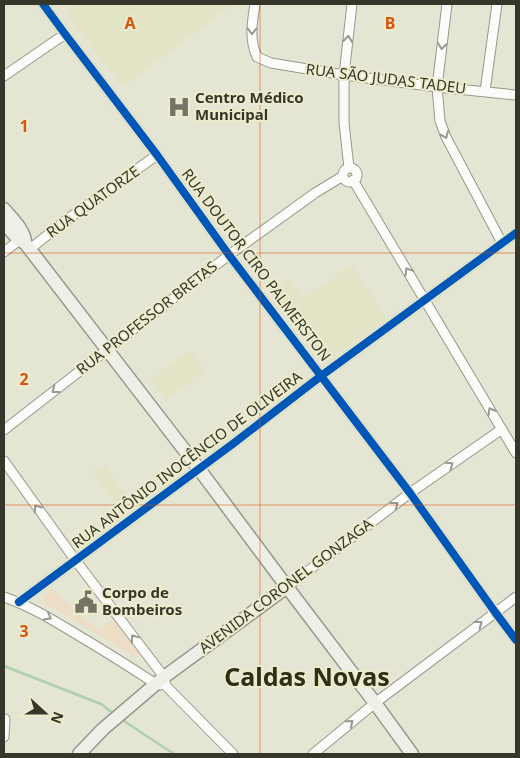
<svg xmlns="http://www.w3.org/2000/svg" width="520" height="758" font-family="'Noto Sans',sans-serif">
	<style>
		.built { fill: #e3e3c6 }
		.green { fill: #edddc6 }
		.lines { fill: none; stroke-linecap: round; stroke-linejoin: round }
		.stream { stroke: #b0ceb0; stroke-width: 2.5 }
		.street-casing { stroke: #98988b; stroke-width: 11 }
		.secondary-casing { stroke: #98988b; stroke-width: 15 }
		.street { stroke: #fbfbf9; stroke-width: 9 }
		.secondary { stroke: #eef0e8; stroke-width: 12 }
		.cycleway-casing { stroke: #ececcd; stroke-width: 11 }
		.cycleway { stroke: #0057b8; stroke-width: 8 }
		.oneway { stroke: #989892 }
		.grid { fill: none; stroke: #d6560f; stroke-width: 1; stroke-opacity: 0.55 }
		.labels { text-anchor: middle; stroke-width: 4; stroke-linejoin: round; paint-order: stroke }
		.street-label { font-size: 15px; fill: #36362a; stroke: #ececcd }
		.poi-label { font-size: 15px; font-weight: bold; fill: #36362a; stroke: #ececcd; text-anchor: start }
		.town-label { font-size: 25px; font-weight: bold; fill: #302f16; stroke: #ececcd }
		.grid-label { font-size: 16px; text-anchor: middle; font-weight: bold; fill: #d6560f; stroke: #ececcd; stroke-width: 4; stroke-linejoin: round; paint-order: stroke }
	</style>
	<rect width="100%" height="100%" fill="#e5e5d4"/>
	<path class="built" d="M77 4H233L123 87 65 12Z
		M352 265 387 319 323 363 271 290 289 278 303 298Z
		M189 350 205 371 166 400 150 379Z
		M103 464 133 505 123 512 92 472Z"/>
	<path class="green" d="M52 589 98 630 114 618 141 652 140 654 135 657 45 603 44 600V596Z"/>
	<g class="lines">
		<path class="stream" d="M4 666 101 704 114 714
			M121 719 174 754"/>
		<defs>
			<path id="street" d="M43 4 65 34 157 155 229 255 410 493 495 612 516 640
				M255 4C252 23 249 39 257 57L271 63 344 75 437 87 516 95
				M447 4 437 87 440 121 446 137 502 243
				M4 76 65 34
				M485 91 497 4
				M349 168 344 123V75L352 4
				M343 175a7 7 0 1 1 14 0a7 7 0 1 1-14 0Z
				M353 180 516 453
				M30 249 65 221 157 155
				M4 252 22 238
				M4 430 229 255 315 193 343 176
				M4 461 76 561 164 677 166 686 233 754
				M287 587 410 493 502 429
				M4 597C30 606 53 620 76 634 103 650 130 667 156 684L160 685
				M19 602 234 443 321 376 516 233
				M4 719H5L4 737
				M313 754 375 703 516 597"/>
			<path id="secondary" d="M4 209C11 218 23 228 25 241
				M4 223 19 240 25 243 199 469 287 587 375 703 412 754
				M79 754 103 729 164 677 287 587"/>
		</defs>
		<use href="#street" class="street-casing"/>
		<use href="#secondary" class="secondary-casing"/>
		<use href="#street" class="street"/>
		<use href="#secondary" class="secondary"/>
		<defs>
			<path id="cycleway" d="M43 4 65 34 157 155 229 255 410 493 495 612 516 640
				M19 602 234 443 321 376 516 233"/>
		</defs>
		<use href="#cycleway" class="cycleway-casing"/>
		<use href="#cycleway" class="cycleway"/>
	</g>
	<defs><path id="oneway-chevron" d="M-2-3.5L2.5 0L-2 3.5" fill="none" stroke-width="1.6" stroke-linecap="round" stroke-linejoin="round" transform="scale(1.25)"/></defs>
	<g class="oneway">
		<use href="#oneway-chevron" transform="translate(252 31) rotate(91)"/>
		<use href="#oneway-chevron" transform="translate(348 39) rotate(-84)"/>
		<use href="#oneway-chevron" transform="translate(442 46) rotate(97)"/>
		<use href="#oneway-chevron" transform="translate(445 135) rotate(67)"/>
		<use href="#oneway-chevron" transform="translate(408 271) rotate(-121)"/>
		<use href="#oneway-chevron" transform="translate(55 390) rotate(142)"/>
		<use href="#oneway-chevron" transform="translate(491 411) rotate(-120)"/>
		<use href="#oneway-chevron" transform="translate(450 465) rotate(-35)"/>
		<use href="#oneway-chevron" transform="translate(395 505) rotate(-37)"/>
		<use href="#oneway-chevron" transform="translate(37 508) rotate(-126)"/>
		<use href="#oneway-chevron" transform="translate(48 617) rotate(30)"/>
		<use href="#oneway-chevron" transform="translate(479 624) rotate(-37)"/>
		<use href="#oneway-chevron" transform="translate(134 638) rotate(-127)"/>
		<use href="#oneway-chevron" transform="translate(350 723) rotate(-39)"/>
	</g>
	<path class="grid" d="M260 4V754M4 253H516M4 505H516"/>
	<defs>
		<symbol id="hospital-bare" viewBox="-9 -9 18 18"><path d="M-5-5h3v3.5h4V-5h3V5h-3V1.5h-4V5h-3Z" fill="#737366" stroke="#ececcd" stroke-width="2.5" paint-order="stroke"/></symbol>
		<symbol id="civic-bare" viewBox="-9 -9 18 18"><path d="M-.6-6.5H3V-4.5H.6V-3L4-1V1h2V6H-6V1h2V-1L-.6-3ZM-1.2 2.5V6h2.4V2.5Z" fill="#737366" stroke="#ececcd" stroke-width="2.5" paint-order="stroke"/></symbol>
	</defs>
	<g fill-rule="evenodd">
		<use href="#hospital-bare" x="163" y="91" width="32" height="32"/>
		<use href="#civic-bare" x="70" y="586" width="32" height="32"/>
	</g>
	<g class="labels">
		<g class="street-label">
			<text transform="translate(386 79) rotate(7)" y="5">RUA SÃO JUDAS TADEU</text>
			<text transform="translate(93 202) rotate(-36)" y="5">RUA QUATORZE</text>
			<text transform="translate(256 265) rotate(53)" y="5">RUA DOUTOR CIRO PALMERSTON</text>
			<text transform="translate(147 318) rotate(-38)" y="5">RUA PROFESSOR BRETAS</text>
			<text transform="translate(187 460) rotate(-37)" y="5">RUA ANTÔNIO INOCÊNCIO DE OLIVEIRA</text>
			<text transform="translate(286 586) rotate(-37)" y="5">AVENIDA CORONEL GONZAGA</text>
		</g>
		<g class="poi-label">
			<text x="195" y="103">Centro Médico<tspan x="195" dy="17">Municipal</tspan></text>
			<text x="102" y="598">Corpo de<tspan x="102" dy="17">Bombeiros</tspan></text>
		</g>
		<g class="town-label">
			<text x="307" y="686">Caldas Novas</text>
		</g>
	</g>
	<g class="grid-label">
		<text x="130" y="29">A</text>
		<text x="390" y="29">B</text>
		<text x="24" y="132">1</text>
		<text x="24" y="385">2</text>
		<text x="24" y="637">3</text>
	</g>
	<rect width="520" height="758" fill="none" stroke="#36362a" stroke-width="10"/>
	<g transform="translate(45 713) rotate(111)" stroke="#ececcd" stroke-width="4" paint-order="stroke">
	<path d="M0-4L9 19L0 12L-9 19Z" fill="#36362a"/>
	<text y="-8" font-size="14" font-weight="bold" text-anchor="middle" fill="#36362a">N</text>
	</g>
</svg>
